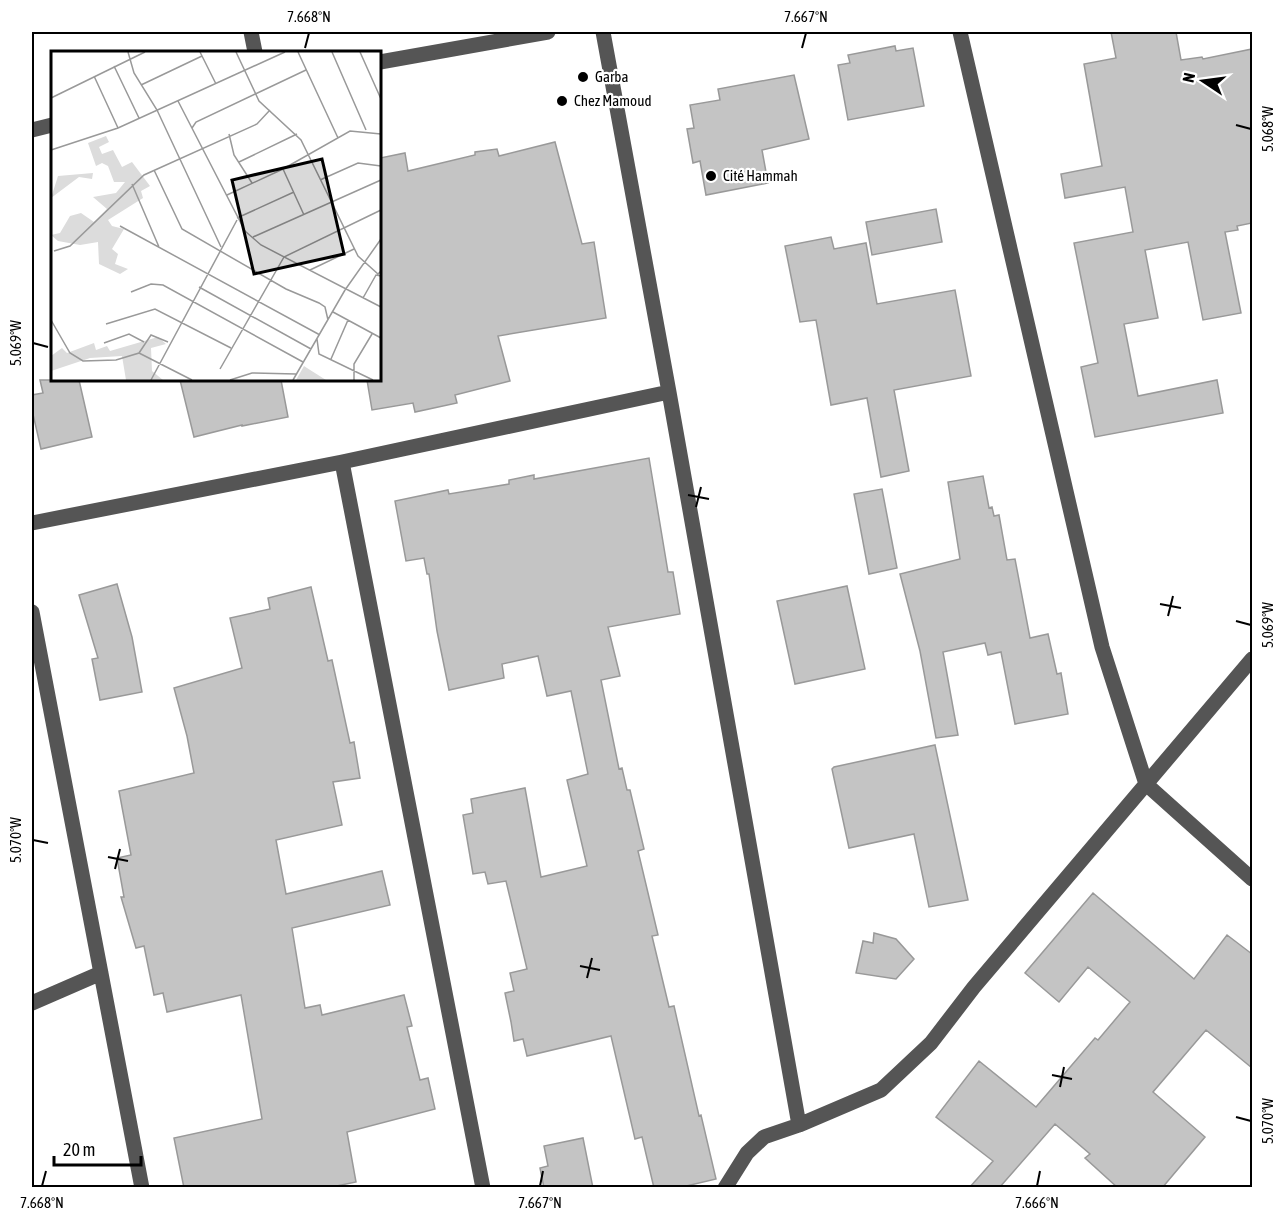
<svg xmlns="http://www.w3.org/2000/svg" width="1284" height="1219" font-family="'Asap Condensed',sans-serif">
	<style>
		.building { fill: #c4c4c4; stroke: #999; stroke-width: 1.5 }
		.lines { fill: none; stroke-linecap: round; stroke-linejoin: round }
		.minor { stroke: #555; stroke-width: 15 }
		.ticks { fill: none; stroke: #000; stroke-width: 2 }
		.poi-dot { fill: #000; stroke: #fff; stroke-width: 2 }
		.labels { text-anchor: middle; stroke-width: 4.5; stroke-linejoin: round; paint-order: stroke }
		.poi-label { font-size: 15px; fill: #000; stroke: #fff; text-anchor: start }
		.inset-road { fill: none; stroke: #999; stroke-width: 1.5 }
		.view { fill: #000; fill-opacity: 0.15; stroke: #000; stroke-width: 3 }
		.inset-edge { fill: none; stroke: #000; stroke-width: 3 }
		.neatline { fill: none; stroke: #000; stroke-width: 2 }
		.ticks-label { font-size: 15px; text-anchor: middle; fill: #000 }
	</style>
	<rect width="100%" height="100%" fill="#fff"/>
	<path class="building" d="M1111 32H1176L1181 60 1202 57 1203 59 1252 49V223L1237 226 1238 230 1225 232 1241 313 1203 320 1188 242 1145 250 1158 318 1124 324 1138 396 1217 380 1223 413 1095 437 1081 367 1098 363 1074 243 1133 232 1125 187 1065 198 1061 174 1102 166 1084 64 1116 58Z
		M895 46 896 51 913 48 924 106 848 120 838 65 850 63 848 55Z
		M794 75 809 139 762 150 768 183 706 195 700 161 693 163 687 129 694 128 690 105 720 100 718 89Z
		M555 142 582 244 594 242 606 318 498 336 510 381 455 395 457 403 415 412 413 403 372 410 367 380H380V158L405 153 408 171 475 155V152L497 149 499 156Z
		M936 209 942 242 872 255 866 222Z
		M831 237 834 249 866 243 877 304 955 290 971 376 894 390 909 471 881 477 867 398 831 405 816 320 800 322 785 246Z
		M40 380H79L92 437 41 449 32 410V395L43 393Z
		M180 380H281L288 417 242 426V425L194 437Z
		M649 458 668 572H673L680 614 608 627 620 676 601 680 619 769 622 768 627 790H630L644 849 638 851 658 935 652 936 669 1007 674 1006 699 1116 701 1115 716 1179 678 1188H654L642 1137 635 1139 611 1036 527 1056 523 1039 514 1041 511 1022 505 993 514 991 510 973 527 969 506 881 488 884 485 872 473 874 463 815 473 813 471 799 525 788 541 877 587 866 567 780 588 774 571 691 547 696 538 656 502 664 504 678 449 690 437 631 429 574H427L424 558 406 561 395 501 448 490 449 494 509 484V480L534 475V479Z
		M983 476 989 508 992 507 994 516 999 515 1007 560 1015 559 1030 638 1048 634 1057 674 1061 673 1068 714 1015 724 1001 652 988 655 985 643 943 652 958 735 936 738 920 651 900 574 960 559 948 482Z
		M882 489 897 568 869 574 854 494Z
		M117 584 132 637 142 692 100 700 92 659 98 658 79 595Z
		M847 586 865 669 795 684 777 601Z
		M311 587 328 661 332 660 350 743 354 742 360 778 333 782 342 825 276 840 286 894 382 871 390 905 292 928 305 1008 320 1005 322 1015 404 995 412 1026 407 1027 420 1080 428 1078 435 1109 347 1132 356 1182 327 1188H184L174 1138 262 1119 241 995 167 1012 163 993 154 995 144 946 136 948 121 897H124L117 858 131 855 119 791 194 773 187 736 174 688 242 668 230 618 270 609 268 598Z
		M935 745 968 900 929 907 914 834 849 848 832 769 834 767Z
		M1093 893 1194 979 1227 935 1252 954V1068L1206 1030 1153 1092 1205 1137 1162 1188H1118L1085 1158 1090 1154 1055 1124 999 1188H969L993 1161 936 1117 979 1061 1036 1107 1095 1038 1098 1040 1130 1002 1088 967 1059 1002 1025 973Z
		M874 933 896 939 914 959 896 979 856 973 863 941 873 943Z
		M583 1138 593 1188H544L540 1168 548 1166 544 1146Z"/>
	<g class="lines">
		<path class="minor" d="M251 32 255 52
			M603 32 669 392 799 1125
			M960 32 1102 647 1146 784 1252 879
			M380 62 548 32
			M32 130 52 125
			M342 462 483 1188
			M32 523 342 462 669 392
			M32 612 142 1188
			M32 1003 101 973
			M725 1188 747 1153 764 1137 799 1125 881 1090 931 1043 974 987 1252 659"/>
	</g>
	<path class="ticks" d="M305 48 309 33M802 48 806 33M1236 125 1251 129M33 343 48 347M688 495 709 499M696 507 701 487M1160 604 1181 608M1168 616 1173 596M1236 621 1251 625M33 840 48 843M108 857 128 861M115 869 120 849M580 966 600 970M587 978 592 958M1052 1075 1072 1079M1060 1087 1064 1067M1236 1117 1251 1121M42 1186 46 1171M540 1186 543 1171M1037 1186 1040 1171"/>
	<g class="poi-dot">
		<circle cx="583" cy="77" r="6"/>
		<circle cx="562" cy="101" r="6"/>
		<circle cx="711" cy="176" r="6"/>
	</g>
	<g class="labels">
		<g class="poi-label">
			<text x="595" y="82">Garba</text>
			<text x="574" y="106">Chez Mamoud</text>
			<text x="723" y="181">Cité Hammah</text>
		</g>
	</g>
	<g transform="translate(51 51)">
		<rect width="330" height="330" fill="#fff"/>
		<path d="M55 85 58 91 48 96 51 103 62 99 71 116 81 111 99 135 90 140 92 147 57 169 61 175 73 178 61 198 67 203 64 213 77 218 69 223 48 213 47 191 29 194 7 190 0 184 9 182 19 165 30 162 43 171 56 158 42 146 65 142 74 131H63L57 115 51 112 45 115 37 92ZM42 122 41 128 28 126 0 147 7 125ZM107 286 115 293 100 297 101 320 112 329H75L71 305 39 307 0 320V305L11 297 16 302 43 292 45 299 56 295 59 300ZM253 315 256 317 275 329H245Z" fill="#dcdcdc"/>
		<path class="inset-road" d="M77 1 83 22 106 59 170 196M149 1 165 33M185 1 208 50 250 89 307 205 327 223 330 220M247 1 287 87M281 1 315 79M309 1 330 48M63 15 88 67M43 25 67 77M90 34 151 5M0 47 94 1M127 50 194 180 210 194 330 256M141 77 145 71 255 19M178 83 183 104 201 132M0 99 67 77 234 1M188 111 246 83M232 118 253 164M103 119 131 178 235 238 268 252 274 256 277 269M269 129 307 112 330 115M81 133 108 196M176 144 232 118 299 80 330 83M186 167 243 141M69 175 269 284M202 186 330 129M3 200 19 195 93 124 206 73 219 59M259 219 303 198M148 236 260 298M80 241 100 233 112 234 252 311M312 247 325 224 330 225M282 261 330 287M0 269 19 302 32 310 65 309 88 302 100 284 117 291M55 273 104 258 180 297M266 288 268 303 322 329M53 292 78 283 93 291M88 302 141 329M280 308 297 269M169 318 233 206 330 159M100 329 186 169M179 329 201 322 245 323M242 329 294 239 330 188M303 329V313L321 283"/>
		<path class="view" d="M271 108 293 203 203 223 181 129Z"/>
		<rect width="330" height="330" class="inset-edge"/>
	</g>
	<rect width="1284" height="1219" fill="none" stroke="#ffffff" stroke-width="66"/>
	<g transform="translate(1203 81) rotate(283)" stroke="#ffffff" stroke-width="4.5" paint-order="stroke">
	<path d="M0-4.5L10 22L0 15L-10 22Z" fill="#000000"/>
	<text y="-9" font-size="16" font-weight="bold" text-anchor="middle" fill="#000000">N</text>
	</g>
	<path d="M54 1156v9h87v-9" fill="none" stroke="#000000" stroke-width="3"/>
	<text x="63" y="1156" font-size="18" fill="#000000" stroke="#ffffff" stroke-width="4.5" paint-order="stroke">20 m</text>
	<rect x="33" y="33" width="1218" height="1153" class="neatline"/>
	<g class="ticks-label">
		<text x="309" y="22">7.668°N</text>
		<text x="806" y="22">7.667°N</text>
		<text transform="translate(1268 129) rotate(-90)" y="5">5.068°W</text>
		<text transform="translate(16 343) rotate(-90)" y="5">5.069°W</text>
		<text transform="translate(1268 625) rotate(-90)" y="5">5.069°W</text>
		<text transform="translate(16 840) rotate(-90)" y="5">5.070°W</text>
		<text transform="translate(1268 1121) rotate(-90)" y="5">5.070°W</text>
		<text x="42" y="1208">7.668°N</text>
		<text x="540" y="1208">7.667°N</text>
		<text x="1037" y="1208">7.666°N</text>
	</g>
</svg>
